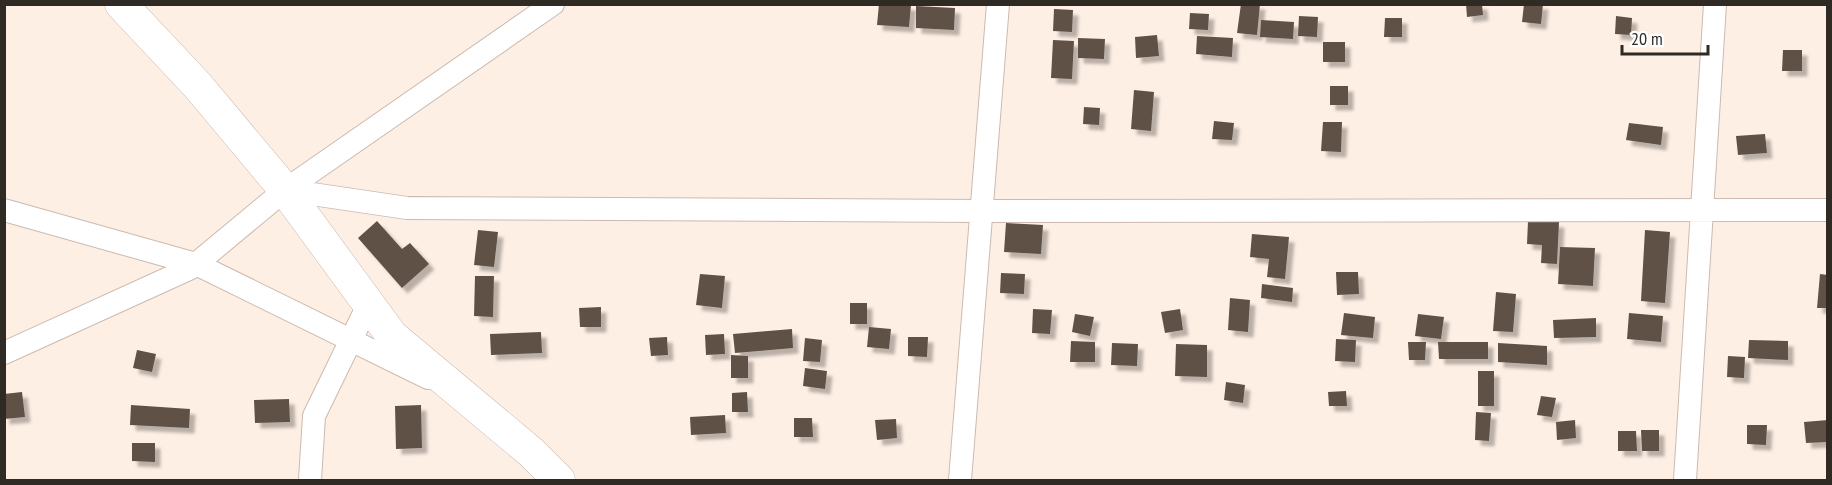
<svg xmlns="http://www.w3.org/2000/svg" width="1832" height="485" font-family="'PT Sans Narrow',sans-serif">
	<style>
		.building { fill: #605146; filter: url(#shadow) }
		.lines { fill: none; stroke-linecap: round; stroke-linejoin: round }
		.street-casing { stroke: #ccbaae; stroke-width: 24 }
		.secondary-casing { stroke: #ccbaae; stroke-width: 33 }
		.street { stroke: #fff; stroke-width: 22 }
		.secondary { stroke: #fff; stroke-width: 32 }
	</style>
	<defs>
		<filter id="shadow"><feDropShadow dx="5.5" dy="5.5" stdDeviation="1.5" flood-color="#0004"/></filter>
	</defs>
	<rect width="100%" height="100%" fill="#feefe4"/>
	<path class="building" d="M879 4 911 5 909 27 877 25Z
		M1241 4H1260L1257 35 1237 33Z
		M1466 4H1482L1483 15 1467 17Z
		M1524 4H1543L1541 24 1522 22Z
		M916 6 955 8 954 30 916 28Z
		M1054 9 1073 10 1072 32 1053 31Z
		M1190 13 1209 14 1208 30 1189 29Z
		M1299 16 1318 17 1317 37 1298 36Z
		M1616 16 1632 18 1631 35 1615 34Z
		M1385 18H1402V37H1384Z
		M1261 20 1294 22 1293 39 1260 37Z
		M1157 35 1159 56 1136 58 1135 37Z
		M1197 36 1233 38 1232 57 1196 54Z
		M1078 38 1105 39 1104 59 1078 58Z
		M1053 40 1074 41 1072 79 1051 78Z
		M1323 42H1345V62H1323Z
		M1783 50H1802V71H1782Z
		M1330 86H1348V105H1330Z
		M1134 90 1154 92 1151 131 1131 129Z
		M1084 107 1100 108 1099 125 1083 124Z
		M1214 121 1234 123 1232 140 1212 139Z
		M1323 122H1342L1341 152 1321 151Z
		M1629 123 1663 127 1661 145 1626 140Z
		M1765 134 1767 153 1738 155 1736 136Z
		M377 221 402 249 410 243 429 264 402 288 358 238Z
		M1528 221 1559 222 1557 264 1541 263 1542 245 1527 244Z
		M1006 223 1043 225 1041 254 1004 252Z
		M478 230 498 232 494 267 474 265Z
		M1645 230 1670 232 1665 303 1641 301Z
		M1252 234 1289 237 1285 279 1267 277 1269 259 1250 257Z
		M1560 247 1595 248 1593 286 1558 284Z
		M1336 272H1358L1359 294 1337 295Z
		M1001 273 1025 274 1024 294 1000 293Z
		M700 274 725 276 722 308 696 305Z
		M1820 274 1828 275V308H1817Z
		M475 276H494L493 317 474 316Z
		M1262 284 1293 288 1292 302 1261 298Z
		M1496 292 1516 294 1513 332 1493 331Z
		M1230 298 1250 300 1248 332 1228 330Z
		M850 303H867V324H850Z
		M601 307V327H580L579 308Z
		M1033 309 1052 310 1050 334 1032 333Z
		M1180 309 1183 330 1165 333 1161 312Z
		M1344 313 1375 317 1373 338 1341 335Z
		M1629 313 1663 316 1661 342 1627 339Z
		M1075 314 1094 317 1090 336 1072 332Z
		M1418 314 1444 317 1441 339 1415 336Z
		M1596 318V337L1554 338 1553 320Z
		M869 327 891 329 889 349 867 347Z
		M792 329 793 348 735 353 733 334Z
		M541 332 542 353 491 355 490 334Z
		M724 334 725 354 706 355 705 335Z
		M667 337 668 355 651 356 649 338Z
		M908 337H928L927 357 908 356Z
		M805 338 822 340 820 362 803 361Z
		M1336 339 1356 340 1355 362 1335 361Z
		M1749 340 1788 341V360L1748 358Z
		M1071 341 1095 342V362H1070Z
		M1408 342H1426L1425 360H1409Z
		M1438 342H1488V359H1439Z
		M1112 343 1138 344 1137 366 1111 365Z
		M1498 343 1547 346V365L1498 362Z
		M1176 344 1207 345V377L1175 376Z
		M137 350 156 354 152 372 133 368Z
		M731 355 748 356V378H731Z
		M1728 356 1745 357 1744 378 1727 377Z
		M805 368 827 371 825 389 803 386Z
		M1478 371H1494V406H1478Z
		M1226 382 1245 385 1243 403 1224 400Z
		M1346 391 1347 406H1329L1328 392Z
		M22 392 25 417 4 419V394Z
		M747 392 748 412H732V393Z
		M1541 396 1556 398 1552 417 1537 415Z
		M289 399 290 422 255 423 254 400Z
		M131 405 190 409 189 428 130 425Z
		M421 405 422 448 396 449 395 406Z
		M1476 412 1491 413 1489 441 1475 440Z
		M725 415 726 433 691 435 690 417Z
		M794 418H812L813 437H794Z
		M896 419 897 438 877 440 875 420Z
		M1575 420 1576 438 1557 440 1556 422Z
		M1828 420V442L1806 443 1804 422Z
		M1747 425H1767L1766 445 1747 444Z
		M1641 430H1659V451H1642Z
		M1618 431H1636L1637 451H1618Z
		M132 443H155V462L132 461Z"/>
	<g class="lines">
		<defs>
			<path id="street" d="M285 190 407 208 982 211 1828 210
				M4 210 196 264 428 378
				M4 353 191 268 285 190 553 4
				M310 480 314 416 369 303
				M960 480 998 4
				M1685 480 1715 4"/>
			<path id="secondary" d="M121 4 198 86 285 190 392 336 532 453 559 480"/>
		</defs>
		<use href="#street" class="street-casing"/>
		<use href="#secondary" class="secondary-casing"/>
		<use href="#street" class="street"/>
		<use href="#secondary" class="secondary"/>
	</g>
	<rect width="1832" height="485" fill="none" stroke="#302a25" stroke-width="12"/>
	<path d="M1622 45v9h86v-9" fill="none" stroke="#302a25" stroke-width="3"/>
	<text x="1631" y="45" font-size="18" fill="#302a25" stroke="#ffffff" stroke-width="4.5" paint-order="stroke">20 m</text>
</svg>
